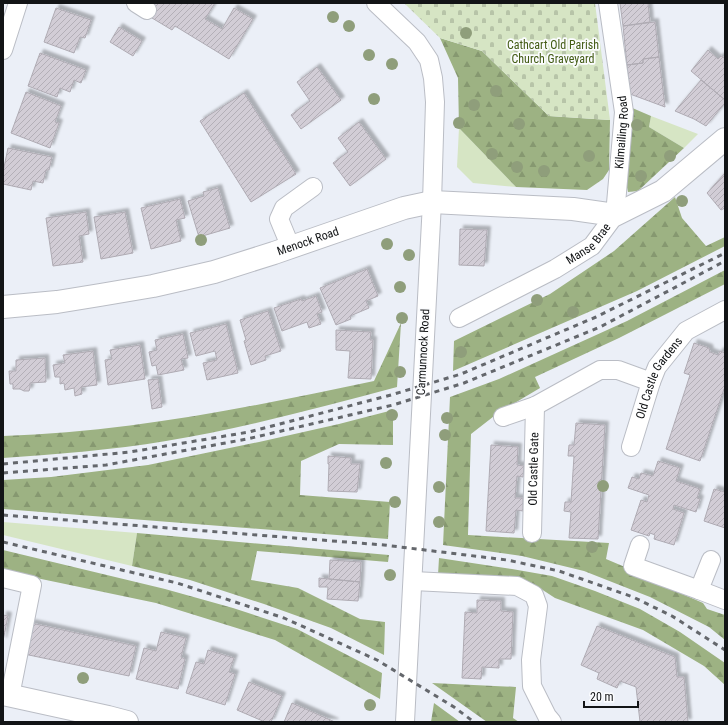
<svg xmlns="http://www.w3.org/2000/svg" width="728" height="725" font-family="'Roboto Condensed',sans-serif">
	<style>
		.grass { fill: #d6e5c4 }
		.forest { fill: url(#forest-firs) }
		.cemetery { fill: url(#cemetery-stones) }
		.building { fill: url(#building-hatch); stroke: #afabb3; filter: url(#shadow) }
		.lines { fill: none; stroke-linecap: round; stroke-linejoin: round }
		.minor-casing { stroke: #babdc5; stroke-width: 20 }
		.major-casing { stroke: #babdc5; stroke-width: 24 }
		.minor { stroke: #fff; stroke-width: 18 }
		.major { stroke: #fff; stroke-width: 22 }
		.rail { stroke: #64676c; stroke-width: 3; stroke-dasharray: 5 5; stroke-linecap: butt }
		.tree { fill: #8f9e7b }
		.labels { text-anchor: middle; stroke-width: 3.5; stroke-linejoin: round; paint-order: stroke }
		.park-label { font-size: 12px; fill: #435c15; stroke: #fbfcfe }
		.street-label { font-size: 12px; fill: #121416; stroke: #fbfcfe }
	</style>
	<defs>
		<pattern id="forest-firs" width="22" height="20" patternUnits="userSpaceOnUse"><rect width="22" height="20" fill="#9db283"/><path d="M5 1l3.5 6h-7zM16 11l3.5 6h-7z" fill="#869870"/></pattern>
		<pattern id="cemetery-stones" width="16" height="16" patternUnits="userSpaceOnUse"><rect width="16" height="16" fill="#d6e5c4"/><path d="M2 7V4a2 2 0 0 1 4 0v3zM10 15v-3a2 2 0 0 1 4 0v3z" fill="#b7c4a8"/></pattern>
		<pattern id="building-hatch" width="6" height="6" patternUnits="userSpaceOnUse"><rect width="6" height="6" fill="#d2cdd6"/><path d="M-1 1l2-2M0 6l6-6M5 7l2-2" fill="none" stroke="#b3afb7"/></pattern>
		<filter id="shadow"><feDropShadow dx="3.5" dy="-3.5" stdDeviation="1" flood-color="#0004"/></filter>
	</defs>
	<rect width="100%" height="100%" fill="#ebeff7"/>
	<path class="grass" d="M651 116 698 134 684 148 649 127Z
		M459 128 516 187 473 183 457 167Z
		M3 522 137 533 132 566 3 535Z"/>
	<path class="forest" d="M440 38 482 51 549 116 610 120 609 170 603 179 587 190 516 187 459 128 458 78Z
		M630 107 651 116 649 127 684 148 638 191 628 192 625 178Z
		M675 197 682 218 706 246 725 237V246L637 291 453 371 454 341 550 294 614 251Z
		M725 270V284L619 338 535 377 540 388 498 413 471 434 468 535 609 543 606 559 677 589 680 593 703 603 707 609 725 615V640L709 627 650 597 584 571 522 556 443 545 450 397 499 379 627 321Z
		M401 323 397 387C321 407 245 428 166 441 112 450 58 454 3 458V436C128 432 252 407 374 381Z
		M393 410V445L339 444 301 461 300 495 390 502 388 539 3 509V480L51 477 148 465 259 442 339 424Z
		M137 533 389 555 388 562 257 551 251 580 298 588 360 619 385 622 384 655 331 628 264 604 190 580 132 566Z
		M3 550 165 589 233 608 297 629 382 673 380 699 275 640 156 603 3 571Z
		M439 558 512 569 552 576 595 591 640 609 680 632 725 663V685L704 666 643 630 555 598 532 583 438 575Z
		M432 683 516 687 513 718 519 722H487Z
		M434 703 460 722H431Z"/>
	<path class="cemetery" d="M404 3H595L610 120 549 116 482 51 440 38Z"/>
	<path class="building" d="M155 3H215L205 19 222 29 234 8 253 19 229 59 175 26 172 30 147 15Z
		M620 3H648L650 22 623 26Z
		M56 8 91 20 85 38 80 37 74 53 44 42Z
		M655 22 659 57 643 59V63L627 65 623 26Z
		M119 27 142 41 133 56 110 42Z
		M708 50 718 59 721 56 725 58V100L691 71Z
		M40 53 86 70 81 83 74 80 70 92 60 88 57 97 28 86Z
		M659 57 665 107 630 94 627 65 643 63V59Z
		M317 67 341 100 301 129 291 115 310 101 297 82Z
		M701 80 725 100V103L706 126 694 119 675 111Z
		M26 92 61 106 55 122 59 123 50 148 11 133Z
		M244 93 296 174 251 202 200 121Z
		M359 122 386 159 350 186 333 163 348 152 338 138Z
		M8 148 52 157 49 170H46L43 183 33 181 31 190 3 184V172Z
		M725 173V208L721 210 707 193Z
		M218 188 230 228 199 237 188 201 204 196 203 192Z
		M180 199 185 218 176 220 181 241 151 249 141 208Z
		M86 212 89 234 79 236 83 262 53 266 46 218Z
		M125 212 133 253 101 259 94 217Z
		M460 229 487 230 484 266 459 265Z
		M367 269 378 296 366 301 369 308 350 316 351 319 336 325 320 288Z
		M316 296 322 312 317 314 321 324 309 328 307 322 282 331 274 308 301 299 302 301Z
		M268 311 281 351 265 356 266 360 251 365 244 341 246 340 240 320Z
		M226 324 238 373 207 380 203 363 217 360 215 351 196 356 190 333Z
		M336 330 371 332 370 340H373L371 379 348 378 350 351 336 350Z
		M183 334 188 358 181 359 184 370 158 375 156 365 152 366 149 352 157 350 155 340Z
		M694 343 709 348 710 352 718 355 720 351 725 353V389H724L700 461 666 449 690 375 684 373Z
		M140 345 145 379 108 385 105 360 112 359 110 350Z
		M93 351 97 385 81 387 82 394 75 396 74 388 65 390 64 383 60 384V377H55L53 365 65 363 63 355Z
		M45 358 46 382 30 383V388L29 391H24L20 389H13V384H10L9 371H16V360Z
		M158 379 162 407 152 409 148 380Z
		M576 423 605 425 598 539 569 538 571 512 564 511 565 502H571L574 456H568L569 445H574Z
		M491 445 518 447 517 465 524 466 523 477 517 476 515 498H523V511L516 510 514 533 486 531Z
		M328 456 351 458V464H360L357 492 328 491 329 464H328Z
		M658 461 680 468 676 481 700 489 697 498 700 499 696 512 674 505 673 509 684 513 674 545 654 539 655 535 650 533 649 536 631 530 641 500 647 502 649 495 628 488 632 477 639 479 641 473 653 476Z
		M714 489 725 492V528L704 521Z
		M330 560 361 562 360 582 329 579Z
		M319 578 360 582 358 601 327 599 328 587H319Z
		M477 600 501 601V611L513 612 511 659H499V668L482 667 481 679 462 678 465 612 477 613Z
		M3 615 8 616 3 641Z
		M31 623 136 646 129 676 24 654Z
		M597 626 675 657 677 677H684L688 722H640L636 687 620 681 617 688 597 679 599 673 581 665Z
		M161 632 186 638 181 657 185 659 178 689 136 679 144 648 156 651Z
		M208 650 234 658 229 672 235 674 225 705 186 693 196 662 204 664Z
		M249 682 282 696 271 722H265L237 710Z
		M292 703 335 722H284Z"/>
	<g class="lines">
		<defs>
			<g id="minor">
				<path d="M136 3 147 10"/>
				<path d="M376 3 417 42 429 60 433 78 435 102 432 202 405 722"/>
				<path d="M3 50 18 3"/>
				<path d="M291 248 279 219 284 208 313 187"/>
				<path id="s1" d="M459 318 555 269 592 246 615 215 624 112 608 3"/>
				<path d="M503 417 535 406 600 370H618L651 382"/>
				<path id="s2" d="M631 447 651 382 657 367 686 331 725 310"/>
				<path id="s3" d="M532 533 535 406"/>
				<path d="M640 545 633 566 699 590"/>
				<path d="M711 560 699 590 725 600"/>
				<path d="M3 578 32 585 10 696"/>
				<path d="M413 581 517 586 534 595 538 606 531 660 532 686 547 716 552 722"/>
			</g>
			<g id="major">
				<path id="s4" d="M3 307 57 302 100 295 153 286 214 272 274 253 404 208 432 202 573 209 615 215 663 191 725 139"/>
				<path d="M3 694 108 717 127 722"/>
			</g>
		</defs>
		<use href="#minor" class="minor-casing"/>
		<use href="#major" class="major-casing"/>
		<use href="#minor" class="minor"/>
		<use href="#major" class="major"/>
		<path class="rail" d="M3 464 130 452 249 432 391 395 461 374 596 317 725 253
			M3 473 106 465 247 439 393 405 464 383 600 327 725 261
			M3 515 384 545 507 560 559 571 633 597 672 616 725 650
			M3 542 177 583 284 618 377 660 454 707 474 722"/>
	</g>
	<g class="tree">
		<circle cx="333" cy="17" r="6"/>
		<circle cx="349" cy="26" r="6"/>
		<circle cx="466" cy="33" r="6"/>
		<circle cx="369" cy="55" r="6"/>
		<circle cx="392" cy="64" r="6"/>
		<circle cx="496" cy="91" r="6"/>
		<circle cx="374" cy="99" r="6"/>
		<circle cx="474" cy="105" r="6"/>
		<circle cx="459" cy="123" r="6"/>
		<circle cx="519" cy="124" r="6"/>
		<circle cx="637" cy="125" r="6"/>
		<circle cx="492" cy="154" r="6"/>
		<circle cx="589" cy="156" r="6"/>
		<circle cx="670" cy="156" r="6"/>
		<circle cx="517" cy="167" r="6"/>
		<circle cx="544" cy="171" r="6"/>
		<circle cx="641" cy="176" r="6"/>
		<circle cx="682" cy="201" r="6"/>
		<circle cx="201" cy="240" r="6"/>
		<circle cx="387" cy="244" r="6"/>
		<circle cx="409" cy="255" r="6"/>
		<circle cx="400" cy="287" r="6"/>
		<circle cx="537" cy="300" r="6"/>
		<circle cx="573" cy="312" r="6"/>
		<circle cx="402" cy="318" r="6"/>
		<circle cx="461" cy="352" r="6"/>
		<circle cx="400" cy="372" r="6"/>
		<circle cx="392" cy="415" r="6"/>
		<circle cx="447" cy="418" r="6"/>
		<circle cx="445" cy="435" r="6"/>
		<circle cx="386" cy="463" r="6"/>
		<circle cx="603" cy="486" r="6"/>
		<circle cx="439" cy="487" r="6"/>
		<circle cx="395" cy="502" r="6"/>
		<circle cx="439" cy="522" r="6"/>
		<circle cx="592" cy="547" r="6"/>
		<circle cx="390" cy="575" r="6"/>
		<circle cx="83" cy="678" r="6"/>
		<circle cx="370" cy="705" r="6"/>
	</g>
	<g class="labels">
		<g class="park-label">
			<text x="553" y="49">Cathcart Old Parish<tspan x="553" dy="14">Church Graveyard</tspan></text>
		</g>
		<g class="street-label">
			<text dy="4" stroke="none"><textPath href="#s1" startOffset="273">Kilmailing Road</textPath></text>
			<text dy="4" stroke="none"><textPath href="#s4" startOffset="313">Menock Road</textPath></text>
			<text dy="4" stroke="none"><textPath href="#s1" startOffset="150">Manse Brae</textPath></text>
			<text transform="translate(423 352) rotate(-87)" y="4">Carmunnock Road</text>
			<text dy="4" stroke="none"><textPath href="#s2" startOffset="75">Old Castle Gardens</textPath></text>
			<text dy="4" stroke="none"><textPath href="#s3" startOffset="64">Old Castle Gate</textPath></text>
		</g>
	</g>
	<rect width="728" height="725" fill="none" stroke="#121416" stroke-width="8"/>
	<path d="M584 701v6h54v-6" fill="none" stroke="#121416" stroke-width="2"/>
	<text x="590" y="701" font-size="12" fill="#121416" stroke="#fbfcfe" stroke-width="3" paint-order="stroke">20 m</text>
</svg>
